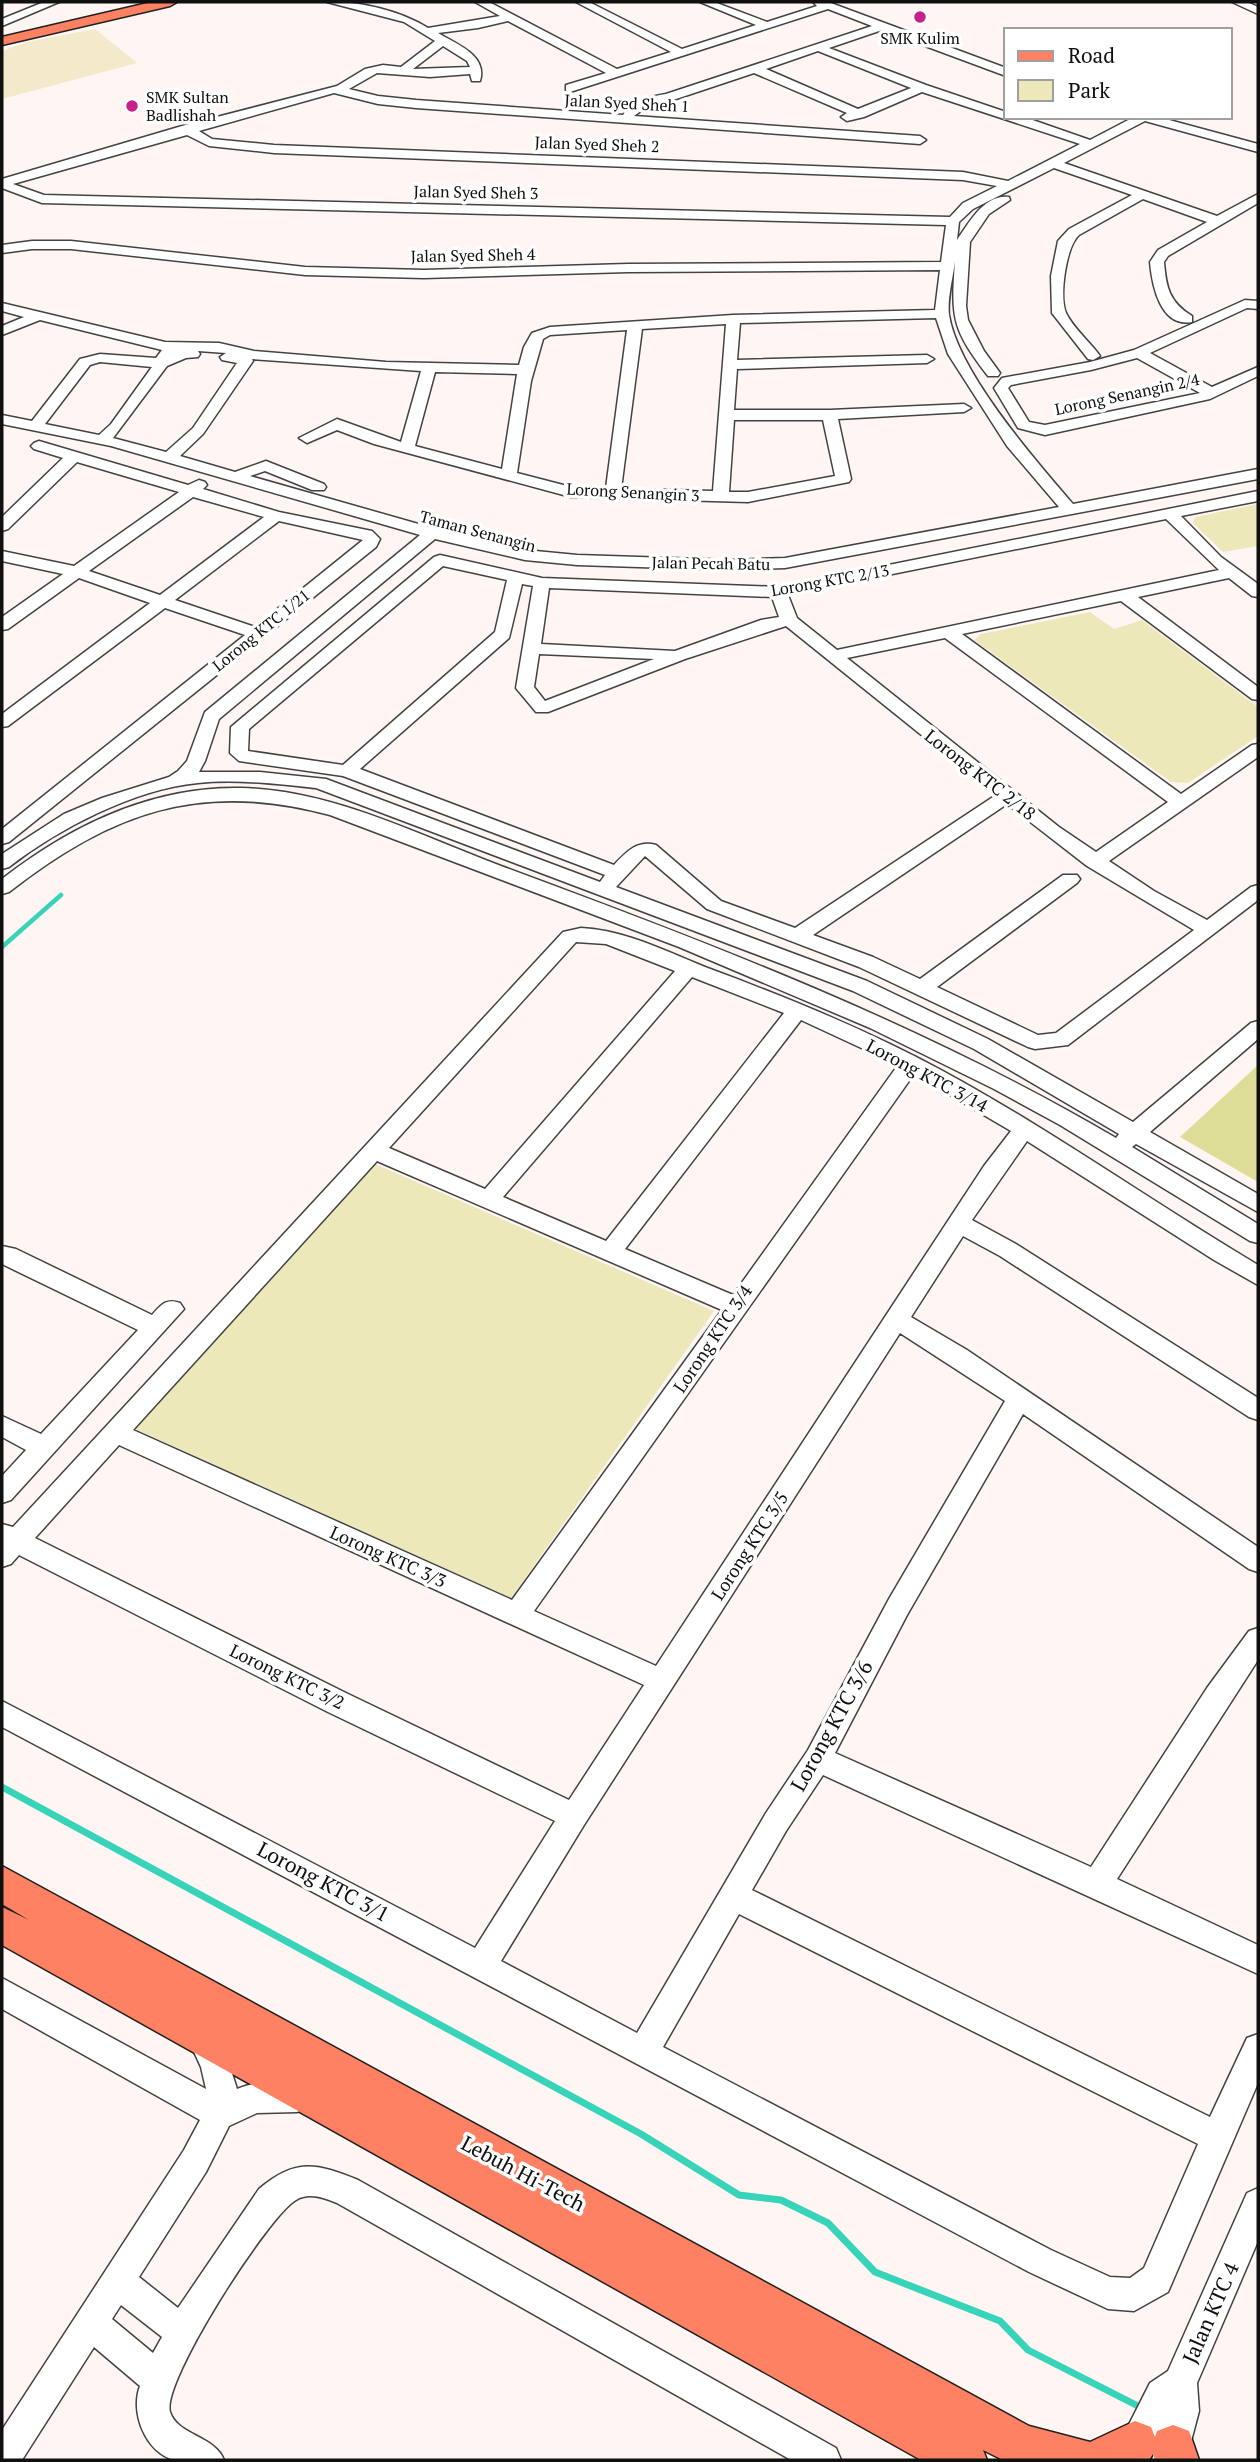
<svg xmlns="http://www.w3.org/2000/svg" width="1260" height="2462" font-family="'PT Serif',serif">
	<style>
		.green { fill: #ece8b9 }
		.forest { fill: #dedd98 }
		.pitch { fill: #f3eacc }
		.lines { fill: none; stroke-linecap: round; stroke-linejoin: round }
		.stream-far1 { stroke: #38d4ba; stroke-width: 4.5 }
		.stream { stroke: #38d4ba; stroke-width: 7 }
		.minor-casing { stroke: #434343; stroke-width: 3 }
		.major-casing { stroke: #212121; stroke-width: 3 }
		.minor { fill: #fff; fill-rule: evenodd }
		.major { fill: #fe8163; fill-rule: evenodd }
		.poi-dot { fill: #c72086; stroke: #fff; stroke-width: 2.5 }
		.labels { text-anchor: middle; stroke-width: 7; stroke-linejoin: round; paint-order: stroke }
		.far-poi-label { font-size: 16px; fill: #101010; stroke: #fff }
		.far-street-label { font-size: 16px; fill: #101010; stroke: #fff }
		.street-label { font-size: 18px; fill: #101010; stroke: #fff }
		.near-street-label { font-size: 21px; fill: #101010; stroke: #fff }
	</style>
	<rect width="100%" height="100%" fill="#fff5f2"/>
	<path class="green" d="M1258 504V546L1223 552 1193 523 1195 517Z
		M1090 612 1114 629 1142 620 1258 707V736L1188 783 1171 782 974 640 981 634Z
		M375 1164 714 1311 511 1598 131 1427Z"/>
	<path class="forest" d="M1258 1065V1182L1180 1137Z"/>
	<path class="pitch" d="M95 29 137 63 2 99V51L27 42Z"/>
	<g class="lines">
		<path class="stream-far1" d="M2 947 61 895"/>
		<path class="stream" d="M2 1787 641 2134 739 2195 781 2200 828 2223 875 2272 1000 2321 1028 2350 1138 2406"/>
		<defs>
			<path id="minor" d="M44 2H59L2 26V19Z
				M327 2C360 1 401 11 428 28L500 16 475 2H489L617 69 671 52 576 2H589L682 49 756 25 700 2H714L767 22 817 6 813 2H828L1006 68V76L882 30 829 48 926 85 1006 112V117H1024L1090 140 1134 117H1158L1258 144V152L1145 121 1064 163 1217 216 1258 194V203L1168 256 1164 262C1166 287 1169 302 1192 316V322C1160 328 1152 284 1150 262L1158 250 1207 222 1143 199 1079 235C1066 247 1059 296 1066 313 1073 328 1091 343 1100 356L1093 360 1088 359 1052 313 1051 276 1058 241 1069 229 1132 195 1054 168 973 209 959 222 957 240C969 223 984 194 1009 197L1010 200 989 214 970 242 966 306 968 320 984 351 1000 373 998 376H988C952 329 951 319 955 261 953 278 947 299 949 315 958 372 1035 460 1073 504L1258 469V479L785 568 732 570 577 565 525 560 435 539 219 719 205 761 199 772H260L326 779 600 882 605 875 343 776 239 761 230 753 231 727 434 557 440 555 542 578 779 587 1258 491V501L1181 516 1221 557 1258 584V597L1252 596 1229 578 1138 597 1258 687V700L1252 699 1121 601 962 634 1181 794 1252 745 1258 744V757L1109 861 1154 891 1207 920 1251 887 1258 885V900L1068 1045 1035 1049 1028 1047 859 967 707 909 645 856 616 887 867 981 988 1039 1133 1122 1251 1023 1258 1021V1039L1150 1132 1258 1194V1212L1136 1144 1132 1147 1258 1224V1243L1250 1241 1060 1125 994 1089 870 1028 679 947 330 815C200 780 112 812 9 892L2 894V879C70 826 152 786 241 788 332 790 418 835 501 866 712 944 922 1024 1116 1138L1119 1134 974 1049 853 991 316 788C277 784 237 779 198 783 134 789 58 829 9 867L2 869V854L64 814 102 798 169 777 178 771 187 761 205 712 420 535 111 446 2 424V415L32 421 80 359 100 354 156 358 162 350 40 320 2 335V326L24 317 2 311V303L165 342 219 343 254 351 386 362 519 365 524 347 532 333 550 327 733 315 935 310 940 270 628 272 424 278 305 275 71 249H32L2 253V245L32 241H71L305 267 424 270 628 264 941 262 946 225 42 203 2 188V179L182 126 337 86 365 69 383 65 401 67 435 41 404 22ZM828 9 872 26 666 94C649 97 633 99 623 115L416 100 378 96 349 89 377 73 430 77 470 74 472 81H480C488 55 456 44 438 33L478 28 508 21 606 73 566 85V91L570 92ZM443 46 467 61 470 67 413 69ZM818 51 911 88 858 109 766 69ZM754 73 847 113 841 117 847 121 864 117 922 92 1080 144 1008 181 963 172 274 145 212 139 199 131 334 93 378 104 416 108 920 144 926 140 920 136 634 116 649 105 673 100ZM187 135 209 146 274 153 963 180 997 186 963 203 950 217 44 195 13 184ZM936 318 948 354 1007 446 1059 507 785 558 732 560 577 555 525 550 436 529 250 476 265 471 312 490H324L326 487 324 484 266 461 235 472 180 456 203 434 253 361 252 359 421 371 401 442 337 419 299 438 307 443 337 430 374 444 571 497 748 502 849 482 851 479 838 419 964 412 971 408 964 404 830 410H734L737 369 927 363 934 359 927 355 737 360 740 323ZM726 324 713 491 621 489 642 329ZM627 330 606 488 571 487 517 473 531 381 543 339 550 335ZM198 351 226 353 220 357 222 360 237 363 193 428 166 452 113 438 167 366 186 358 198 357 200 354ZM100 362 152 367 111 424 99 435 45 424 90 365ZM435 372 517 374 502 469 415 446ZM734 420H823L835 476 748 492H729ZM1166 519 1219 570 837 650 797 618 788 595ZM443 566 507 580 495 632 343 765 248 751 249 729ZM522 584 533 586 516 688 536 712H548L685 659 786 626 996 795 795 928 721 901 656 845C637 840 626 852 614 865L360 769 509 638ZM549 588 772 597 779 617 761 620 675 651 541 644ZM945 638 1168 802 1096 852 1059 827 847 658ZM539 654 654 659 545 701 534 687ZM1007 804 1087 866 1194 930 1056 1033 1038 1035 937 987 1077 883 1080 879 1077 875H1063L920 979 873 957 813 935Z
				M1232 2H1247L1258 7V14Z
				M1245 300 1258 301V309L1247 308 1150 353 1212 387 1258 367V376L1210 399 1045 435 1018 428 994 388 1002 378 1090 362 1134 350ZM1137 358 1200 393 1045 425 1029 422 1008 388 1011 385 1091 370Z
				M39 441 188 485 199 480 205 482 207 485 203 489 279 512 372 531 380 539 376 547 9 842 2 844V829L245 635 165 608 8 726 2 727V714L150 603 79 578 8 629 2 630V617L63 574 2 561V551L74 566 179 492 77 462 8 529 2 531V517L63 458 34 449 31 446 34 443ZM193 497 264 517 160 595 89 571ZM279 521 363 540 255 627 175 600Z
				M581 928C627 930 671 954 713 970 791 999 867 1030 941 1070 1050 1129 1152 1202 1258 1265V1285L1214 1260 1027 1141 972 1220 1016 1244 1258 1398V1420L1249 1417 1000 1256 963 1236 911 1317 967 1350 1258 1547V1572L1249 1569 1023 1414 907 1615 835 1753 1091 1867 1207 1688 1249 1631 1258 1628V1660L1117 1879 1258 1945V1974L823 1775 786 1831 752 1890 1210 2117 1247 2038 1258 2034V2083L1168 2292 1134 2311 1108 2309 1029 2272 2 1727V1701L475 1948 555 1821 328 1712 19 1555 11 1564 2 1567V1524L13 1527 563 932ZM576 942 606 944 675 971 485 1189 389 1148ZM692 977 784 1013 606 1241 503 1197ZM801 1020 898 1065 733 1295 625 1249ZM914 1074 1011 1131 984 1166 656 1666 534 1611ZM377 1161 722 1310 512 1600 133 1430ZM900 1333 1005 1401 889 1599 808 1750 766 1813 637 2033 501 1961 584 1825ZM119 1445 644 1685 569 1800 348 1694 35 1538ZM739 1914 1198 2144 1144 2268 1130 2278 1110 2277 1051 2250 663 2047Z
				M2 1246 16 1249 152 1315C161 1305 166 1298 180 1303L184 1309 11 1500 2 1503V1476L26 1450 2 1437V1416L41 1434 138 1330 2 1264Z
				M2 1978 206 2089 201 2067 189 2041 193 2030 204 2026 215 2030 224 2048 237 2089C260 2080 285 2077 308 2086L312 2097 308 2108 297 2112 257 2113 229 2126 206 2172 139 2277 178 2308 259 2189C295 2158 317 2163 358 2180L836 2448 841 2460H791L337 2203C324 2198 309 2192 296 2200 269 2215 161 2382 170 2412 177 2435 215 2436 224 2460 209 2460 188 2462 174 2460 145 2452 130 2412 140 2386L94 2347 22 2460H2V2430L184 2150 200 2120 2 2009ZM121 2305 162 2337 153 2353 112 2319Z
				M1258 2188V2241L1197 2383 1199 2411 1186 2460H1152L1158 2438 1146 2460H1111L1150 2383 1168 2371 1247 2193Z"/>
			<path id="major" d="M152 2H177L170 6 2 45V37Z
				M2 1866 1029 2426 1090 2442 1135 2421 1151 2427 1155 2437 1157 2431 1173 2425 1189 2431 1199 2460H1155L1153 2454 1149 2460H1003L983 2450 987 2460H921L2 1945V1907L29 1920 2 1904Z"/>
		</defs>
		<use href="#minor" class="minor-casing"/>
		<use href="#major" class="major-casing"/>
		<use href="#minor" class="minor"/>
		<use href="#major" class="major"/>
	</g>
	<g class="poi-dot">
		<circle cx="920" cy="17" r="7"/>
		<circle cx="132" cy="106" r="7"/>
	</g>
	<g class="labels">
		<g class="far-poi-label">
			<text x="920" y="44">SMK Kulim</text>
			<text x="146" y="103" text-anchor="start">SMK Sultan<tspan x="146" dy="18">Badlishah</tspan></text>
		</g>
		<g class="far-street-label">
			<text transform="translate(627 103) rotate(3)" y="6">Jalan Syed Sheh 1</text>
			<text transform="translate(597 144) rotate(2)" y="6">Jalan Syed Sheh 2</text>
			<text transform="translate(476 192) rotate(1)" y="6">Jalan Syed Sheh 3</text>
			<text transform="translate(473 255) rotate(-1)" y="6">Jalan Syed Sheh 4</text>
			<text transform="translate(1127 394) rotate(-12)" y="6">Lorong Senangin 2/4</text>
			<text transform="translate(633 492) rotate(3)" y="6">Lorong Senangin 3</text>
			<text transform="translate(478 531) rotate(15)" y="6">Taman Senangin</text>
			<text transform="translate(711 563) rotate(1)" y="6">Jalan Pecah Batu</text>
			<text transform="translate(830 580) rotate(-10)" y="6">Lorong KTC 2/13</text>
			<text transform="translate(261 630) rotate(-39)" y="6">Lorong KTC 1/21</text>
		</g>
		<g class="street-label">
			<text transform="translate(980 775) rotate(38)" y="6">Lorong KTC 2/18</text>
			<text transform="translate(927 1076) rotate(28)" y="6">Lorong KTC 3/14</text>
			<text transform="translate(713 1339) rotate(-56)" y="6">Lorong KTC 3/4</text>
			<text transform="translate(750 1546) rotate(-57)" y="6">Lorong KTC 3/5</text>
			<text transform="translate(388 1557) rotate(24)" y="6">Lorong KTC 3/3</text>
			<text transform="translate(287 1677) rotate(26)" y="6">Lorong KTC 3/2</text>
		</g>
		<g class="near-street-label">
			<text transform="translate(832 1726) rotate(-61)" y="7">Lorong KTC 3/6</text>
			<text transform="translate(323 1882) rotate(28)" y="7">Lorong KTC 3/1</text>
			<text transform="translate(523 2174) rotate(28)" y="7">Lebuh Hi-Tech</text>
			<text transform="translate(1211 2313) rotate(-66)" y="7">Jalan KTC 4</text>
		</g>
	</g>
	<rect width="1260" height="2462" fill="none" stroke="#101010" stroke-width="7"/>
	<rect x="1004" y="28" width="228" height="91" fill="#ffffff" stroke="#9f9f9f" stroke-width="2"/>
	<rect x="1018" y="51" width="35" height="10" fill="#fe8163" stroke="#9f9f9f" stroke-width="2"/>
	<text x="1068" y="63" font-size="21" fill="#101010">Road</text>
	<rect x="1018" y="80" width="35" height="21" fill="#ece8b9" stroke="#9f9f9f" stroke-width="2"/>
	<text x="1068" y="98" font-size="21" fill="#101010">Park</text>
</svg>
